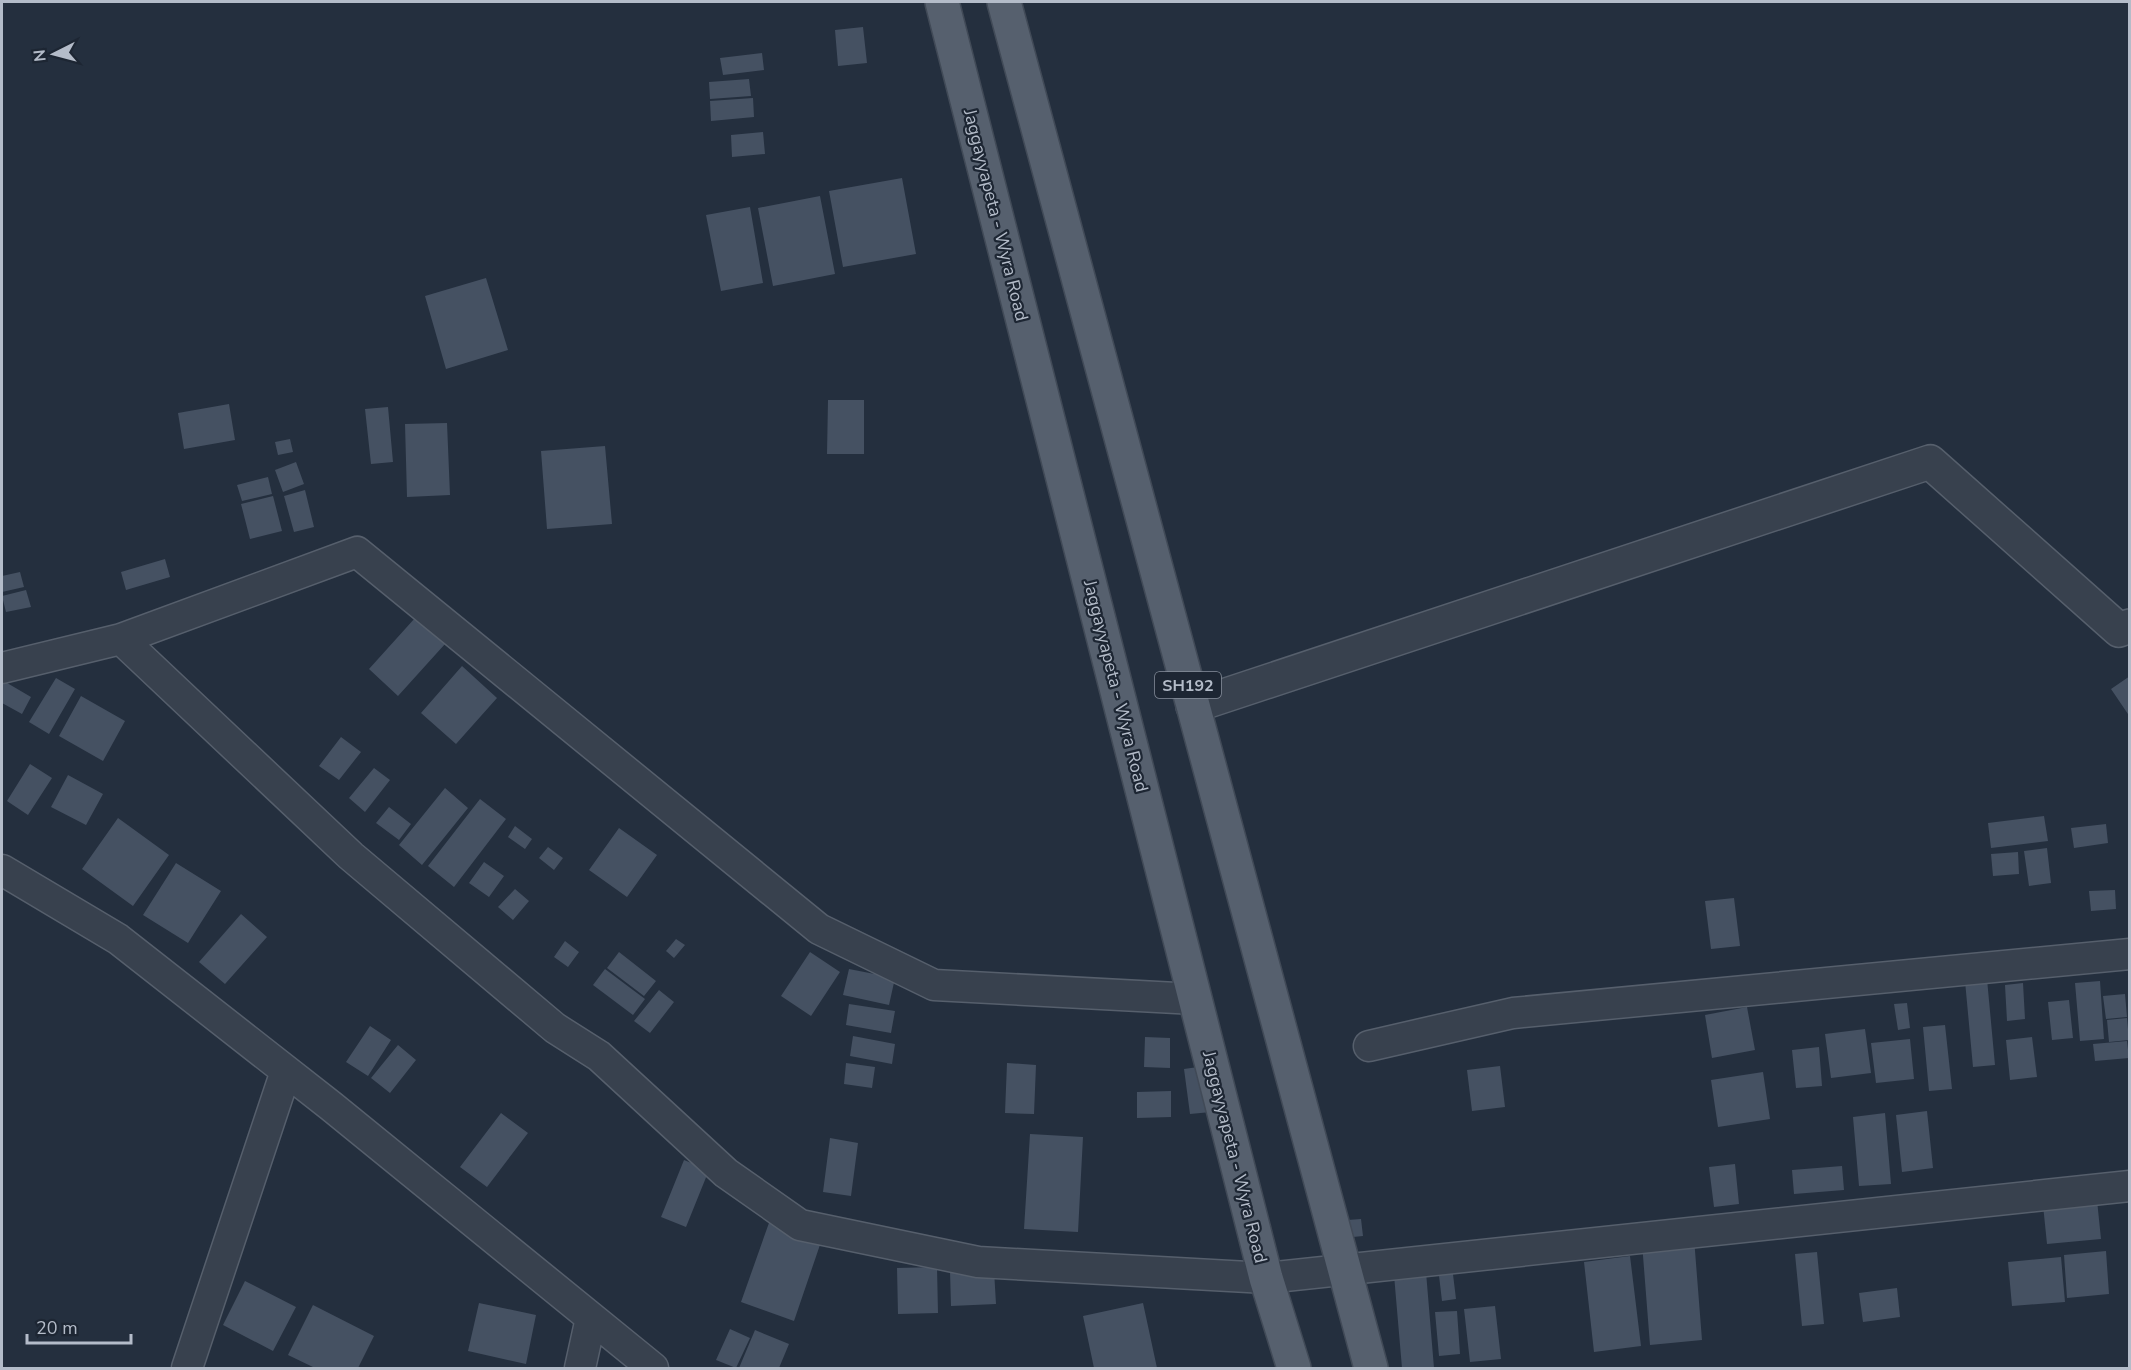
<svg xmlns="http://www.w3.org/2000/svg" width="2131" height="1370" font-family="'Nunito Sans',sans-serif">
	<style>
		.building { fill: #455162 }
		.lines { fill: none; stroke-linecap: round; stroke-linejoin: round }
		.minor-casing { stroke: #565f6c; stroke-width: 33 }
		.tertiary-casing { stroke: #565f6c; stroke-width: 36 }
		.primary-casing { stroke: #414a57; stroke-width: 36 }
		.minor { stroke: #38414e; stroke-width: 30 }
		.tertiary { stroke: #38414e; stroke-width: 33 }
		.primary { stroke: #56606e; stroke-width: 33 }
		.labels { text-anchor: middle; stroke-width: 4.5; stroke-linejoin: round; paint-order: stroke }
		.shield { fill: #1d2633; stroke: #878f9c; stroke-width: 1.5 }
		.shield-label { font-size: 16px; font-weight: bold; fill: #b4bcc9 }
		.street-label { font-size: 18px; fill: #b4bcc9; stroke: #1d2633 }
	</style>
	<rect width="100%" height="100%" fill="#242f3e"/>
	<path class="building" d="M863 27 867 63 838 66 835 30Z
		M762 53 764 70 723 75 720 58Z
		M749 79 751 96 710 99 709 82Z
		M753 98 754 117 711 121 710 101Z
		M763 132 765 154 732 157 731 135Z
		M902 178 916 254 843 267 829 191Z
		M820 196 835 274 773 286 758 208Z
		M750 207 763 283 721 291 706 215Z
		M486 278 508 350 446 369 425 296Z
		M828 400H864V454H827Z
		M229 404 235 440 184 449 178 413Z
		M388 407 393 462 371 464 365 409Z
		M447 423 450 495 407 497 405 424Z
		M290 439 293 452 278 455 275 442Z
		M605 446 612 524 547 529 541 451Z
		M296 462 304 484 283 492 275 470Z
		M268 477 272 494 242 501 237 485Z
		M305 490 314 527 294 532 284 496Z
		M273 496 282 531 250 539 241 504Z
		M165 559 170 577 126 590 121 572Z
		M20 572 24 587 2 592V576Z
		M26 590 31 607 6 612 2 596Z
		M415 618 445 644 398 696 369 669Z
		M462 666 497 698 456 744 421 713Z
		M2130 676V717L2111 689Z
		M56 678 75 689 49 734 29 722Z
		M2 680 31 697 22 714 2 703Z
		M81 696 125 721 103 761 59 736Z
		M341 737 361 752 339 780 319 766Z
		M30 764 52 778 28 815 7 801Z
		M374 768 390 780 365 812 349 798Z
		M68 775 103 794 86 825 51 807Z
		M445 788 468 808 422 865 399 845Z
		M480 799 506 819 454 887 428 866Z
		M389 807 411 824 399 840 376 823Z
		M2044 816 2048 841 1991 848 1988 823Z
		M118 818 169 855 133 906 82 869Z
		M2106 824 2108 843 2074 848 2071 828Z
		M515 826 532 839 525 849 508 837Z
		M619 828 657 855 627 897 589 870Z
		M548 847 563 858 554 870 539 858Z
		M2047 848 2051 883 2029 886 2024 851Z
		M2018 852 2019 874 1993 876 1991 854Z
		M484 862 504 876 489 897 469 883Z
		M176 863 221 891 188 943 143 915Z
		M515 889 529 901 513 920 498 907Z
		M2115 890 2116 909 2091 911 2089 891Z
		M1734 898 1740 946 1711 949 1705 901Z
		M241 914 267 937 225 984 199 962Z
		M676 939 685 945 674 958 666 951Z
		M565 941 579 952 568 967 554 957Z
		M619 952 656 981 644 996 607 968Z
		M810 952 840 972 811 1016 781 996Z
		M605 969 645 999 633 1015 593 985Z
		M849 969 895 978 889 1005 843 995Z
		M1987 979 1995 1065 1973 1067 1965 981Z
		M2100 981 2104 1039 2080 1041 2075 983Z
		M2023 983 2025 1019 2007 1021 2005 985Z
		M659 990 674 1002 650 1033 634 1021Z
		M2125 994 2127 1017 2106 1019 2103 996Z
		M2069 1000 2073 1038 2052 1040 2048 1002Z
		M1907 1003 1910 1028 1898 1030 1894 1004Z
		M849 1004 895 1011 891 1033 846 1025Z
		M1747 1007 1755 1050 1712 1058 1705 1015Z
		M2127 1018 2129 1040 2109 1042 2107 1020Z
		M1945 1025 1952 1089 1929 1091 1923 1027Z
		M370 1026 391 1040 368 1076 346 1062Z
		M1865 1029 1871 1073 1831 1078 1825 1034Z
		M853 1036 895 1044 892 1064 850 1056Z
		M1145 1037 1170 1038V1068L1144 1067Z
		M2032 1037 2037 1077 2010 1080 2006 1040Z
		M1910 1039 1914 1079 1876 1083 1871 1043Z
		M2127 1041 2129 1058 2095 1061 2093 1044Z
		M398 1045 416 1060 390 1093 371 1078Z
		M1819 1047 1822 1086 1796 1088 1792 1050Z
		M846 1063 875 1067 872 1088 844 1084Z
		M1007 1063 1036 1065 1034 1114 1005 1113Z
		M1205 1066 1211 1112 1190 1114 1184 1069Z
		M1500 1066 1505 1107 1472 1111 1467 1070Z
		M1763 1072 1770 1119 1718 1127 1711 1080Z
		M1171 1091V1117L1137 1118V1092Z
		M1927 1111 1933 1168 1902 1172 1896 1115Z
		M501 1113 528 1133 487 1187 460 1167Z
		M1885 1113 1891 1184 1859 1186 1853 1117Z
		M1030 1134 1083 1137 1078 1232 1024 1229Z
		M830 1138 858 1143 851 1196 823 1192Z
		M684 1160 709 1170 686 1227 661 1217Z
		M1735 1164 1739 1204 1714 1207 1709 1167Z
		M1842 1166 1844 1190 1794 1194 1792 1170Z
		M2097 1200 2101 1239 2047 1244 2043 1205Z
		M1361 1219 1363 1236 1323 1240 1321 1222Z
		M770 1220 822 1239 794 1321 741 1302Z
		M1694 1238 1702 1340 1650 1345 1642 1243Z
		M2106 1251 2109 1294 2067 1298 2064 1255Z
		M1817 1252 1824 1324 1802 1326 1795 1254Z
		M1630 1256 1641 1346 1594 1352 1584 1262Z
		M2061 1257 2065 1302 2012 1306 2008 1262Z
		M1452 1266 1456 1299 1442 1301 1438 1267Z
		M937 1267 938 1313 898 1314 897 1268Z
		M994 1270 996 1304 951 1306 950 1271Z
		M1426 1272 1434 1368H1402L1394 1275Z
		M245 1281 296 1307 273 1351 223 1325Z
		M1897 1288 1900 1317 1863 1322 1859 1293Z
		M479 1303 536 1315 526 1364 468 1351Z
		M1143 1303 1157 1368H1094L1083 1316Z
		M313 1305 374 1336 358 1368H315L288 1355Z
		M1495 1306 1501 1359 1470 1362 1464 1309Z
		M1457 1311 1460 1354 1439 1356 1435 1312Z
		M730 1329 750 1338 736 1368 716 1360Z
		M755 1330 789 1344 779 1368H739Z"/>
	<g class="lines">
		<defs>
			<path id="minor" d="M121 639 351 856 555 1028 599 1056 726 1173 800 1225 978 1262 1266 1278 2130 1186
				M2 668 121 639 357 552 819 929 934 985 1195 999
				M2 870 118 939 331 1106 653 1368
				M1369 1046 1513 1013 2130 954
				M187 1368 286 1071
				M580 1368 591 1318"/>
			<path id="tertiary" d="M1193 706 1930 462 2119 630 2130 626"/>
			<path id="primary" d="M942 2 1266 1278 1294 1368
				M1004 2 1371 1368"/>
		</defs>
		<use href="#minor" class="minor-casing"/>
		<use href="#tertiary" class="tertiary-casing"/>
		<use href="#primary" class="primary-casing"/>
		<use href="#minor" class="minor"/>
		<use href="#tertiary" class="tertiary"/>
		<use href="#primary" class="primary"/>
	</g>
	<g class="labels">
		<rect class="shield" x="1155" y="672" width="66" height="26" rx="4.5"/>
		<g class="shield-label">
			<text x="1188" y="691">SH192</text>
		</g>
		<g class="street-label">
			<text transform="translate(996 215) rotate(76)" y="6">Jaggayyapeta - Wyra Road</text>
			<text transform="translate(1116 686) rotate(76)" y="6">Jaggayyapeta - Wyra Road</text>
			<text transform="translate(1235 1157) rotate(76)" y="6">Jaggayyapeta - Wyra Road</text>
		</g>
	</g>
	<rect width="2131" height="1370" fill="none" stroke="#b4bcc9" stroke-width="6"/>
	<g transform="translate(54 54) rotate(264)" stroke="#1d2633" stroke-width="4.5" paint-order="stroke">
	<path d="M0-4.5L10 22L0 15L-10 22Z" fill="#b4bcc9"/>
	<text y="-9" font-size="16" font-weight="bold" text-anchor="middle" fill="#b4bcc9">N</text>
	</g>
	<path d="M27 1334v9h104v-9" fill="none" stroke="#b4bcc9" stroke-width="3"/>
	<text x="36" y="1334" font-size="18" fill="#b4bcc9" stroke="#1d2633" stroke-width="4.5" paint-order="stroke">20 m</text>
</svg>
